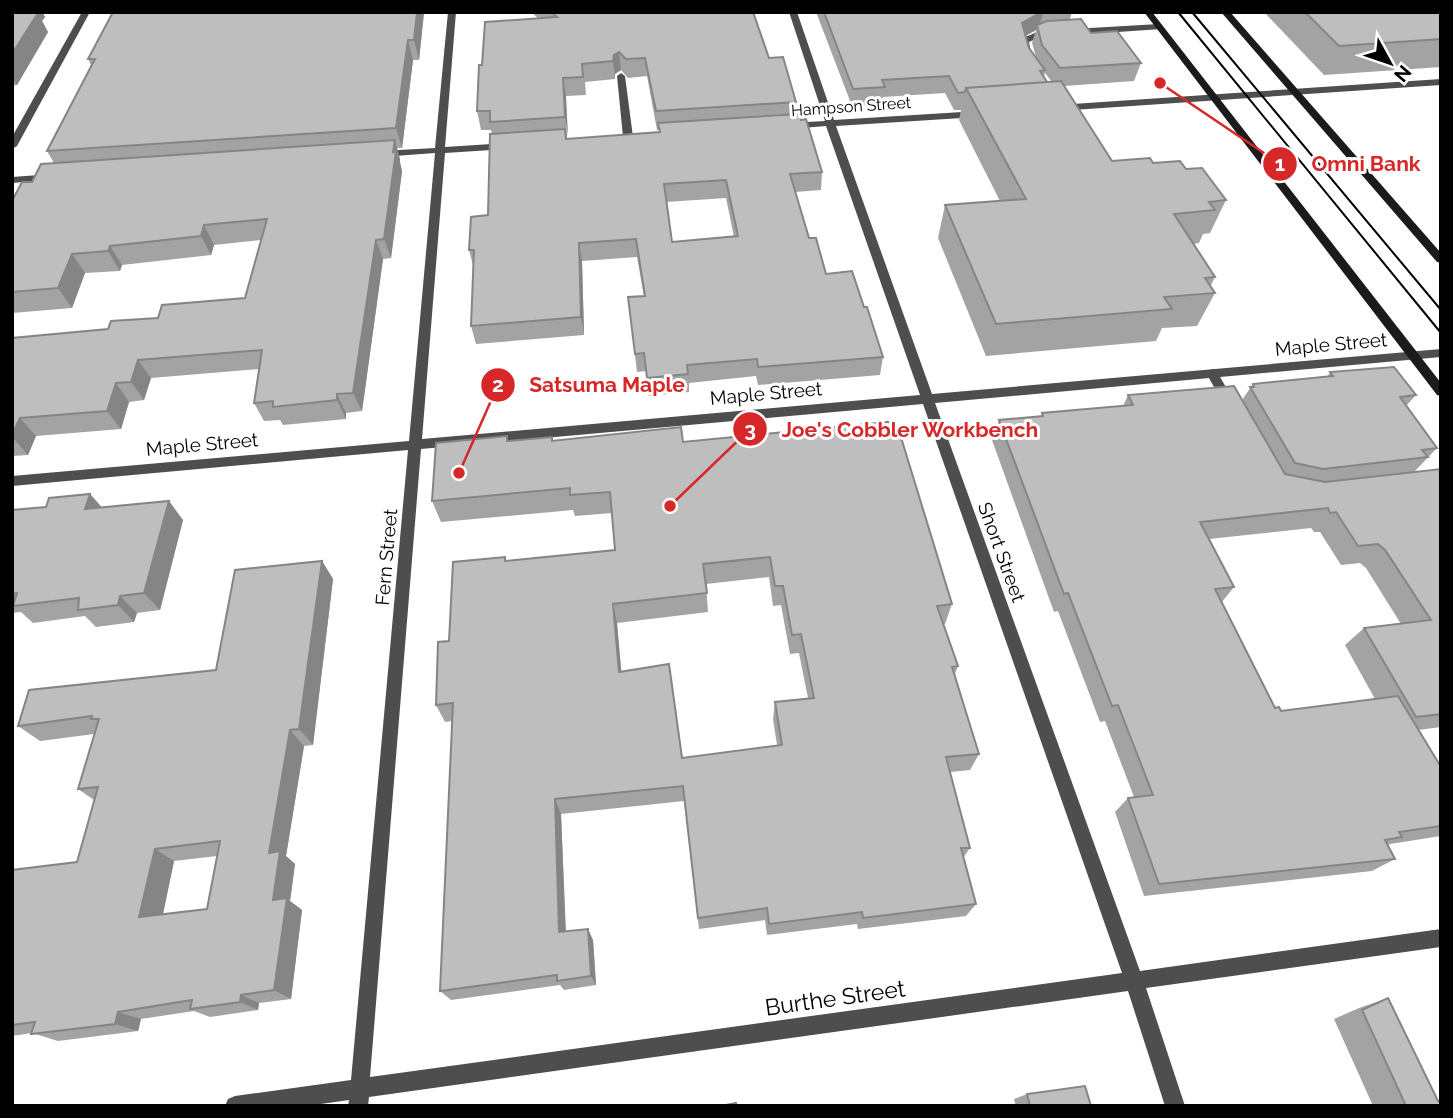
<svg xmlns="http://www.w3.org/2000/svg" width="1453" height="1118" font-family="Raleway,sans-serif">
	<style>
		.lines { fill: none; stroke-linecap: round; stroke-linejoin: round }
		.lane { fill: #4e4e4e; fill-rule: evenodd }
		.street { fill: #4e4e4e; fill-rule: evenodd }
		.secondary { fill: #1b1b1b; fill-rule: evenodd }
		.tram { stroke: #000; stroke-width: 2 }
		.wall { fill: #a3a3a3; fill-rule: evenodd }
		.shaded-wall { fill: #858585 }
		.building { fill: #bebebe; stroke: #858585; stroke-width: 2; fill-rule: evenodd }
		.labels { text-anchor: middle; stroke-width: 6; stroke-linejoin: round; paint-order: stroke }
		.far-street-label { font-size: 16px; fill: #000; stroke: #fff }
		.street-label { font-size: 19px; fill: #000; stroke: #fff }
		.near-street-label { font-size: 23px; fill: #000; stroke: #fff }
		.leader { fill: none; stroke: #d62828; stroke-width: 2.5 }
		.callout-dot { fill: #d62828; stroke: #fff; stroke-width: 2.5 }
		.mark-label { font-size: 21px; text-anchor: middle; font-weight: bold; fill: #fff }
		.callout-label { font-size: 21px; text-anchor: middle; font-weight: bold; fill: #d62828; stroke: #fff; stroke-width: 6; stroke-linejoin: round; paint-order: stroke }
	</style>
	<rect width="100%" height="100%" fill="#fff"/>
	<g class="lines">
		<path class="lane" d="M1159 24 1163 27 1162 29 1073 35 1069 32 1073 29Z
			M1052 30 1056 33 1055 35 1042 36 1029 42 1032 57 1025 59 1021 39 1037 32Z
			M621 73 625 76 633 137 628 140 623 137 617 76Z
			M1212 369 1216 370 1235 403 1233 406 1229 407 1225 406 1206 373Z"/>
		<path class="street" d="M82 12H90L17 146 12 149V137Z
			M448 12H456L445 147 507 143 512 146 507 149 445 153 422 439 920 395 826 126 789 129 784 126 789 123 825 121 789 12H797L834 120 978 111 983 114 978 117 836 126 932 394 1441 349V357L935 403 1140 971 1441 929V947L1146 988 1185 1106H1165L1128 991 369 1097 368 1106H348L349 1100 307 1106H225L228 1099 235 1096 351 1080 408 450 12 486V476L409 441 435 153 381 157 376 154 381 151 435 148ZM923 404 1122 973 370 1077 421 449Z
			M1441 79V85L1058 111 1053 108 1058 105Z
			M53 174 57 175V179L12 183V177Z"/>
		<path class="secondary" d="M1144 12H1152L1441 383V396L1437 395Z
			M1221 12H1230L1441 253V263L1437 262Z"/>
		<path class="tram" d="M1178 12 1441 333
			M1192 12 1441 310"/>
	</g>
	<path class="wall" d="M12 12H42L45 17 42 21 48 32 17 85 12 86Z
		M113 12H429L424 13 419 60H413L402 148H397L402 171 391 258 383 259 362 411 346 413V419L283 425 280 420 264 421 254 403 259 369 151 378 144 400 129 402 121 429 36 436 28 455 12 456V338L108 329 245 298 261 240 214 245 211 255 122 265 120 271 85 273 72 308 12 313V201L32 182 54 163 47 151 91 65 88 59Z
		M531 12H753L769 58 796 102V114L801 120 822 172 821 190 795 192 809 238 826 274 864 307 883 357 880 375 758 385 756 376 689 383V392L649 396 646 371 637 372 628 297 644 296 637 257 582 261 584 335 476 344 471 326 473 265 469 250 488 215 492 134 491 130H481L477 111 482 65 538 18ZM621 70 628 78 647 76 657 130H659V132L567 139 566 96 586 95 585 82 615 79V74ZM726 198 734 237 672 242 666 202Z
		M816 12H1072L1070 19 1141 63 1134 81 1064 86 1112 161 1153 163 1186 169 1226 200 1210 233 1203 234 1199 243 1193 244 1215 277 1210 287 1215 293 1197 326 1162 328 1156 341 986 356 938 238 945 205 1000 201 959 120 961 110H954L945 93 883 97 882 104 852 106ZM1036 30 1032 43 1036 57 1029 48 1025 36ZM1045 73 1052 82H1047L1044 77Z
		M1264 12H1441V67L1324 75Z
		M1330 372 1416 395 1406 406 1437 448 1414 472 1441 469V727L1418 730 1441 767V836L1390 844 1388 845 1395 859 1372 871 1144 896 1115 812 1128 798 1134 797 1105 721 1100 722 1058 611 1054 612 992 440 999 420 1041 416 1042 413 1123 406 1128 395 1242 400 1253 384 1328 376ZM1311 528 1314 532H1320L1341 565 1360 563 1366 568 1401 624 1364 628 1345 645 1375 699 1281 711 1275 708 1222 602 1234 587 1209 539Z
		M507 436 508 441 683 442 952 604 945 624H943L958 666 955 674 979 754 970 770 950 772 970 848 963 858 976 904 966 916 858 929 857 924 767 935 765 920 699 929 684 801 561 814 566 931 593 940 596 985 564 990 560 985 451 1000 440 991 452 721 445 722 436 705 449 641 505 557 506 561 615 550 612 513 575 516 573 510 441 522 432 501ZM769 577 773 606 781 605 790 654 799 653 808 698 775 702 773 719 777 745 682 758 621 671 617 623 708 612 706 584Z
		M90 494 102 508 183 520 160 610 137 613 134 622 96 627 85 616 33 623 21 612 12 613V510L46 507Z
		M322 561 333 579 313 745 304 746 286 856 295 864 290 901 302 910 291 999 259 1003 258 1010 210 1017 194 1011 141 1019 138 1031 58 1041 32 1033 12 1036V870L77 862 94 800 78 789 94 734 40 741 18 726 216 670ZM217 856 207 909 163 914 174 861Z
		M1388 998 1438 1101 1441 1106H1373L1334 1019 1359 1008Z
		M1027 1094 1091 1106H1016L1014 1099Z"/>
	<path class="shaded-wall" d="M25 12H42L45 17 42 21 48 32 17 85 12 78V54Z
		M417 12H424L419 60 414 40Z
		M1043 12 1039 29 1037 25 1036 30 1018 40 1022 23Z
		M408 40 413 60 402 148 396 128Z
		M619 52 621 70 615 74V79L613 61 614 55Z
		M563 78 566 96 568 136 565 117Z
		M395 140 400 159V163L402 171 391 258 384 239Z
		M204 225 214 245 211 255 201 236Z
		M376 240 383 259 362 411 353 393Z
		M579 243 582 261 584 335 581 317Z
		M110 246 122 265 120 271 108 251Z
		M72 254 85 273 72 308 58 288Z
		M138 360 151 378 144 400 131 382Z
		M116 383 129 402 121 429 107 411Z
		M337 394 346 413V419L337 400Z
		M20 418 36 436 28 455 12 437Z
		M90 494 106 512 85 509Z
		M169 501 183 520 160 610 144 593Z
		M322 561 333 579 313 745 299 729Z
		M120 596 137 613 134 622 118 605Z
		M613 604 617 623 623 690 619 672Z
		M290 730 304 746 286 856 295 864 290 901 302 910 291 999 274 990 273 900 269 853Z
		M555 799 561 814 566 943 559 932Z
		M155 849 174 861 160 928 139 917Z
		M588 929 593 940 596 985 591 976Z
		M241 995 259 1003 258 1010 240 1002Z
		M118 1012 141 1019 138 1031 115 1024Z"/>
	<path class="building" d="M12 12 38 13 12 54Z
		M113 12H417L414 40H408L396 128 47 151 95 59H88Z
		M551 12H753L769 58 783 57 796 102 656 111 645 58 626 59 619 52 614 55 613 61 582 64 583 77 563 78 565 117 490 122V111H477L479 65H482L485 22 557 17Z
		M824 12H1042L1022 23 1029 48 1045 70 1040 71 1047 82 966 88 965 92 958 93 949 76 882 80 885 87 853 89Z
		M1305 12H1441V39L1339 46Z
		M1081 19 1091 33 1117 31 1141 63 1060 68 1042 45 1037 25 1047 21Z
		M1061 81 1112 161 1150 158 1153 163 1180 161 1186 169 1202 168 1226 200 1209 202 1215 210 1174 214 1215 277 1205 278 1215 293 1164 297 1172 309 996 324 945 205 1026 199 966 88Z
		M799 114 801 120 806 119 822 172 790 174 809 238H816L826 274 852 271 864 307H867L883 357 758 367 757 359 687 365 688 374 647 378 644 353 635 354 628 297 645 296 636 239 579 243 581 317 471 326 474 250H469L471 217 488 215 490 134 565 129 566 139 660 132 658 123ZM726 180 738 236 672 242 664 184Z
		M395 140 393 152 396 151 384 239 376 240 353 393 337 394V400L273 407V401L254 403 262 350 138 360 131 382 116 383 107 411 20 418 12 435V338L108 329 111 321 158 318 162 305 245 298 267 219 204 225 201 236 110 246 108 251 72 254 58 288 12 292V201L22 182H32L41 164Z
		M1394 367 1416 395 1400 397 1437 448 1422 450 1428 457 1323 469 1295 463 1250 387H1254L1253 384 1333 376 1330 372Z
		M1234 386 1285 474 1325 482 1441 469V714L1416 717 1364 628 1431 620 1385 550 1378 544 1358 546 1336 512 1330 513 1328 508 1200 522 1234 587 1215 589 1275 708 1279 707 1281 711 1398 696 1441 767V826L1399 832 1402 837 1385 840 1395 859 1159 884 1128 798 1153 795 1118 705 1112 706 1068 593 1064 594 999 420 1043 416 1042 413 1133 405 1128 395Z
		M896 421 952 604 937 606 958 666 952 667 979 754 946 757 970 848H961L976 904 863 918 862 912 769 924 767 908 698 918 683 786 555 799 559 932 588 929 591 976 557 981V975L440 991 453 703 436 705 438 642 449 641 453 562 505 557V561L615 550 610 492 570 495V488L432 501 436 443 507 436V441L552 437V441L681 427 683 442ZM770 557 775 586H783L792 635 801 634 814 698 775 702 782 745 682 758 669 664 619 672 613 604 707 593 703 564Z
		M90 494 85 509 169 501 144 593 120 596 118 605 78 610 79 598 13 606 17 593 12 594V510L46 507 49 498Z
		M322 561 299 729 290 730 269 853 280 851 273 900 287 898 274 990 241 995 240 1002 190 1009 192 1000 118 1012 115 1024 31 1034 35 1022 12 1025V870L77 862 98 787 78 789 99 719H91L92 716 18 726 29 690 216 670 235 570ZM220 841 207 909 139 917 155 849Z
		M1388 998 1438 1101H1441V1106H1406L1362 1010Z
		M1085 1086 1091 1106H1030L1027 1094Z
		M736 1103 737 1106H721Z"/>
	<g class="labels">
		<g class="far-street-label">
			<text transform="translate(851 106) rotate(-4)" y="6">Hampson Street</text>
		</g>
		<g class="street-label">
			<text transform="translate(1331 344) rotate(-5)" y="7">Maple Street</text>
			<text transform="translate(766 393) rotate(-5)" y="7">Maple Street</text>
			<text transform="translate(202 444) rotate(-5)" y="7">Maple Street</text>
			<text transform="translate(1002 552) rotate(70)" y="7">Short Street</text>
			<text transform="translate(386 557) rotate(-85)" y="7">Fern Street</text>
		</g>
		<g class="near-street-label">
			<text transform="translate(835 998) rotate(-8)" y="8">Burthe Street</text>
		</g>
	</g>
	<path class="leader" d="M1160 83L1280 164M459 473L498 385M670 506L750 429"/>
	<g class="callout-dot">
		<circle cx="1160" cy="83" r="7"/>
		<circle cx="459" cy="473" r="7"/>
		<circle cx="670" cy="506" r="7"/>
		<circle cx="1280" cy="164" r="18"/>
		<circle cx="498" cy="385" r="18"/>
		<circle cx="750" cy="429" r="18"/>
	</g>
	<g class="mark-label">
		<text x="1280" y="171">1</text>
		<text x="498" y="392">2</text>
		<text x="750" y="437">3</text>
	</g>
	<g class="callout-label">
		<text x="1366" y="171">Omni Bank</text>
		<text x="607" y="392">Satsuma Maple</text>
		<text x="910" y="437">Joe's Cobbler Workbench</text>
	</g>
	<rect width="1453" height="1118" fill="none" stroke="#000000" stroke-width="28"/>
	<g transform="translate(1390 63) rotate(130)" stroke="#ffffff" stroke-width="5" paint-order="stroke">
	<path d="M0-5L12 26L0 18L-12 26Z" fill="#000000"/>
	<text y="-10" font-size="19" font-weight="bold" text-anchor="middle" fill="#000000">N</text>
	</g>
</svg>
